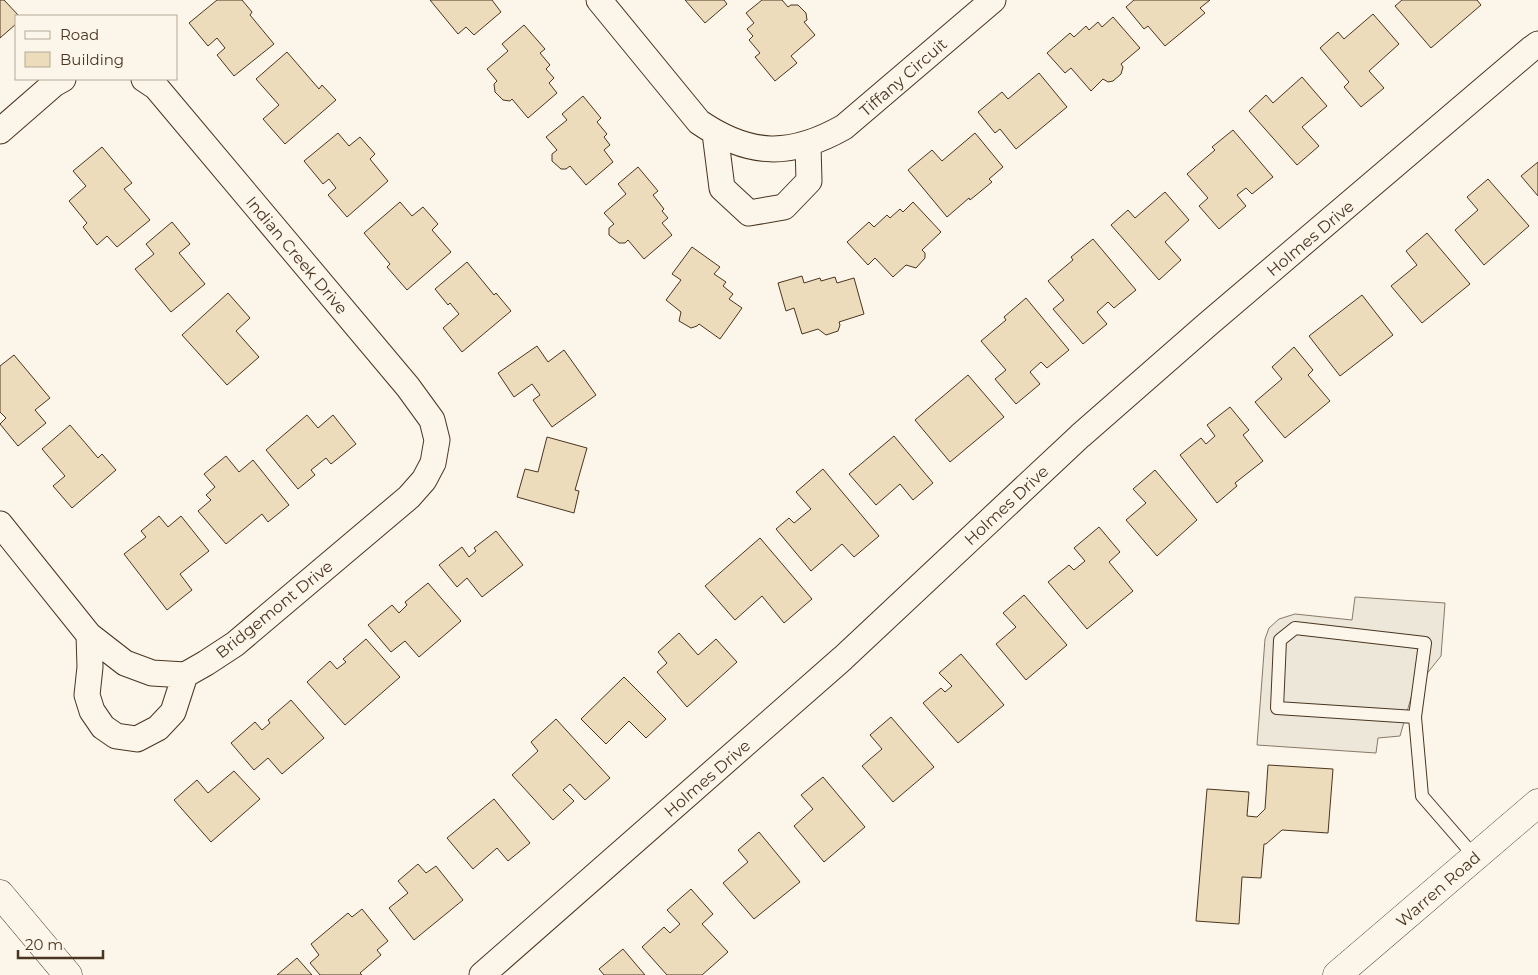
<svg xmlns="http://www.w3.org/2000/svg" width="1538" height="975" font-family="Montserrat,sans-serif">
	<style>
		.parking { fill: #ede7d9; stroke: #887966 }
		.building { fill: #ecdcbc; stroke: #4a3520 }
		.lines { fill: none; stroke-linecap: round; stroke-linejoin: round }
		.service-casing { stroke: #4a3520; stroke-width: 14 }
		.minor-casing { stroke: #4a3520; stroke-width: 27 }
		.secondary-casing { stroke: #4a3520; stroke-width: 29 }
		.service { stroke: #fbf6e9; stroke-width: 12 }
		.minor { stroke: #fbf6e9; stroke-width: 25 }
		.secondary { stroke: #fbf6e9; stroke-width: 28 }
		.labels { text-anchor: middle; stroke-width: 4; stroke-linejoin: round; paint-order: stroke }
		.street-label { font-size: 16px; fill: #4a3520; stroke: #fbf6e9 }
	</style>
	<rect width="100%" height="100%" fill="#fbf6e9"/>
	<path class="parking" d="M1355 597 1445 603 1441 656 1413 691 1400 736 1378 738 1376 753 1257 745 1265 639 1269 628 1279 619 1295 614 1352 620Z"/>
	<path class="building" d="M0 0H4L19 16H16V24L0 38Z
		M217 0H242L252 12 250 15 274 44 234 76 217 55 225 48 217 38 208 46 189 23Z
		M430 0H492L501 12 474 35 466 27 458 34Z
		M685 0H724L727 4 705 23Z
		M762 0H782L788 7 791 5H798L806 13 807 20 804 22 815 35 791 56 797 63 775 81 755 57 760 53 749 40 753 36 747 29 754 23 746 13Z
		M1134 0H1210L1200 8 1205 13 1165 46 1148 26 1144 29 1126 7Z
		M1402 0H1477L1481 5 1431 48 1395 6Z
		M1373 14 1399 44 1369 71 1384 88 1361 107 1344 87 1349 82 1320 48 1338 32 1344 39Z
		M1113 17 1140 48 1121 64 1123 67 1121 74 1113 81 1108 82 1103 79 1091 91 1071 68 1065 73 1047 53 1070 33 1074 37 1086 26 1089 30 1098 22 1102 27Z
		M524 25 545 49 540 53 550 65 546 69 554 78 549 83 557 93 528 118 512 99 510 101 503 100 495 92 494 84 497 81 487 69 508 51 502 44Z
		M287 52 319 89 322 85 336 100 285 144 263 119 279 105 256 79Z
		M1039 73 1067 107 1016 149 1000 129 995 133 978 112 1002 92 1008 99Z
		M1302 77 1327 106 1302 127 1319 146 1297 165 1249 111 1266 95 1273 103Z
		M583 96 601 118 597 122 607 134 604 137 610 145 604 150 613 162 586 185 570 166 566 169H561L552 161V154L557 150 546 137 567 120 562 114Z
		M1233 130 1273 177 1252 194 1246 188 1237 195 1246 206 1219 229 1199 206 1208 198 1187 174 1215 150 1212 147Z
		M338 133 349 146 360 137 375 154 370 159 388 181 347 217 328 195 336 188 329 179 323 184 304 161Z
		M975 133 1003 167 989 179 992 182 970 200 969 198 947 217 908 170 932 150 942 161Z
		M102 147 132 183 124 189 150 220 117 247 107 236 97 245 83 227 87 223 69 201 86 186 73 171Z
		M1538 162V196L1521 176Z
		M638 167 658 191 653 195 664 209 662 211 668 218 662 223 672 235 644 259 628 240 625 243H619L609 235V228L614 224 604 213 626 194 618 184Z
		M1488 179 1529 226 1484 265 1455 230 1478 210 1467 197Z
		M1165 192 1189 220 1165 242 1181 260 1159 280 1111 225 1128 210 1135 218Z
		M400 202 412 216 423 207 438 224 432 230 451 252 407 290 387 267 390 264 364 233Z
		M913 202 941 232 922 250 925 253V258L916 268 906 265 893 277 875 258 868 265 847 242 869 222 874 227 887 215 890 218 900 209 903 212Z
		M172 222 190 244 179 253 205 284 171 312 135 269 154 254 146 244Z
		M1427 233 1470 284 1422 323 1391 286 1417 265 1406 251Z
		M1093 239 1136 290 1114 308 1108 302 1097 312 1107 324 1083 344 1053 309 1064 300 1048 281 1073 260 1071 257Z
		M692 247 720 267 714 274 726 282 723 286 733 294 729 299 742 308 720 339 699 324 697 326 691 328 679 321 681 312 666 300 681 280 672 274Z
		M467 262 494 295 496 293 511 311 462 352 443 328 459 314 450 303 448 305 435 289Z
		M802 276 804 283 820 278 821 281 835 277 837 283 854 278 864 314 839 322 840 325 838 331 826 335 818 329 802 334 794 308 786 311 778 283Z
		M228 293 250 318 236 331 259 357 227 385 182 335Z
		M1362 295 1393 335 1340 376 1309 336Z
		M1026 298 1069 350 1047 368 1041 362 1030 372 1040 384 1016 404 995 379 1006 370 981 341 1006 320 1004 317Z
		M537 346 548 362 564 350 596 395 552 427 533 400 540 395 532 384 514 397 498 373Z
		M1294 347 1313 370 1308 375 1330 401 1285 438 1255 402 1282 379 1272 367Z
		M14 355 50 398 35 410 46 423 18 446 0 424 6 418 0 412V366Z
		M968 375 1004 417 950 462 915 420Z
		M1230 407 1249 430 1243 435 1263 461 1235 483 1237 486 1217 503 1180 455 1201 438 1206 444 1215 436 1207 425Z
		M307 415 318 428 333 415 356 444 331 464 326 458 311 470 315 475 298 489 266 450Z
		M70 425 98 458 102 454 116 470 72 508 53 486 65 476 42 449Z
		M894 436 933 483 913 500 900 484 876 505 849 474Z
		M547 437 587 448 575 490 579 491 574 513 517 497 525 469 538 472Z
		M226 456 239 472 253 460 289 505 268 522 262 514 226 544 198 511 211 500 206 495 215 487 204 474Z
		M823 469 879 536 854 557 842 544 811 571 776 529 789 518 794 523 811 509 796 492Z
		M1155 470 1197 520 1157 556 1126 520 1146 503 1133 489Z
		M159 516 168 527 181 516 209 551 180 574 192 590 167 610 124 554 146 537 141 531Z
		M1099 527 1120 552 1109 562 1133 591 1087 629 1048 582 1069 565 1074 570 1085 561 1074 548Z
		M496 531 523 565 482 597 467 578 457 587 439 565 462 547 469 557 476 551 474 548Z
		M760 538 812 599 784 623 762 596 735 620 705 586Z
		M428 583 461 621 419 657 405 641 391 652 368 625 392 605 399 613 407 605 405 602Z
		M1024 595 1067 645 1026 680 996 644 1016 627 1003 613Z
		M679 633 698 655 716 639 737 662 687 707 657 672 667 663 658 652Z
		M366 639 400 677 345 725 307 682 330 661 337 669 346 662 343 659Z
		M961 654 1004 705 958 743 923 703 941 688 945 692 952 686 939 673Z
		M624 677 666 719 646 738 629 721 606 744 581 719Z
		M291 700 324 738 282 774 268 758 254 770 231 743 255 722 262 730 270 723 268 720Z
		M891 717 934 767 893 802 862 766 882 749 870 735Z
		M556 719 610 778 585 800 570 784 563 790 574 801 553 820 512 775 538 751 531 742Z
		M1268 765 1333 769 1328 833 1282 830 1266 844H1264L1261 878 1242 877 1239 924 1196 921 1207 789 1249 792 1247 816 1257 817 1265 809Z
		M234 771 260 799 211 842 174 800 197 780 208 793Z
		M823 777 865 827 824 862 794 826 813 809 801 795Z
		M494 799 530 843 508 861 497 848 473 869 447 838Z
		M759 832 800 882 754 919 723 883 748 862 738 850Z
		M418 864 426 873 436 866 463 900 414 940 389 908 408 893 398 881Z
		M691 889 713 914 702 924 728 952 702 975H667L642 947 664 927 670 933 680 924 667 910Z
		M362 909 388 941 377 950 381 955 360 973 362 975H320L310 963 319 955 311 944 348 913 352 917Z
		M623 949 645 975H604L599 969Z
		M297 958 312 975H277Z"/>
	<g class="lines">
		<defs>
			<path id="service" d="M1415 717 1277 708 1280 640 1295 628 1425 643 1415 717 1422 796 1475 857"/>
			<path id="minor" d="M599 0 699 122C750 157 791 157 844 127L993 0
				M0 131 54 84 63 79
				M715 133 722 188 749 213 784 207 809 181 808 145
				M0 524 89 635 125 663 152 673 185 675 206 663 235 644 409 497 424 480 433 463 437 440 432 420 408 387 156 87 144 79
				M89 635 90 667 87 695 92 711 103 727 116 736 137 739 158 728 173 712 185 675
				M482 975 843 658 1080 436 1208 324 1531 49 1538 44"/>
			<path id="secondary" d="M0 894 68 975
				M1337 975 1538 803"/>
		</defs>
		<use href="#service" class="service-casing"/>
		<use href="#minor" class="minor-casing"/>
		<use href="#secondary" class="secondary-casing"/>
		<use href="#service" class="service"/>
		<use href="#minor" class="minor"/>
		<use href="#secondary" class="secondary"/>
	</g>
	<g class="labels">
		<g class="street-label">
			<text transform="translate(903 77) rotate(-41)" y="6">Tiffany Circuit</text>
			<text transform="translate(1310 238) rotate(-40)" y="6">Holmes Drive</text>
			<text transform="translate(297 255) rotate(50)" y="6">Indian Creek Drive</text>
			<text transform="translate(1006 505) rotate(-43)" y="6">Holmes Drive</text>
			<text transform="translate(274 609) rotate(-39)" y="6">Bridgemont Drive</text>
			<text transform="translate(707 778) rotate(-41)" y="6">Holmes Drive</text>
			<text transform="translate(1438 889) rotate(-41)" y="6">Warren Road</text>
		</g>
	</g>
	<rect x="15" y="15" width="162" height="65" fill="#fbf6e9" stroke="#b4a999"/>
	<rect x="25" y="31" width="25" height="8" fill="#fbf6e9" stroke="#b4a999"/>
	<text x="60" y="40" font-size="15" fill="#4a3520">Road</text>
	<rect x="25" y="52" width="25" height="15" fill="#ecdcbc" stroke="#b4a999"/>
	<text x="60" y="65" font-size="15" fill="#4a3520">Building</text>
	<path d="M18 950v8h85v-8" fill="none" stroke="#4a3520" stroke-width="2.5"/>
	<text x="25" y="950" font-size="15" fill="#4a3520" stroke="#fbf6e9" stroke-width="4" paint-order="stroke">20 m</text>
</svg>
